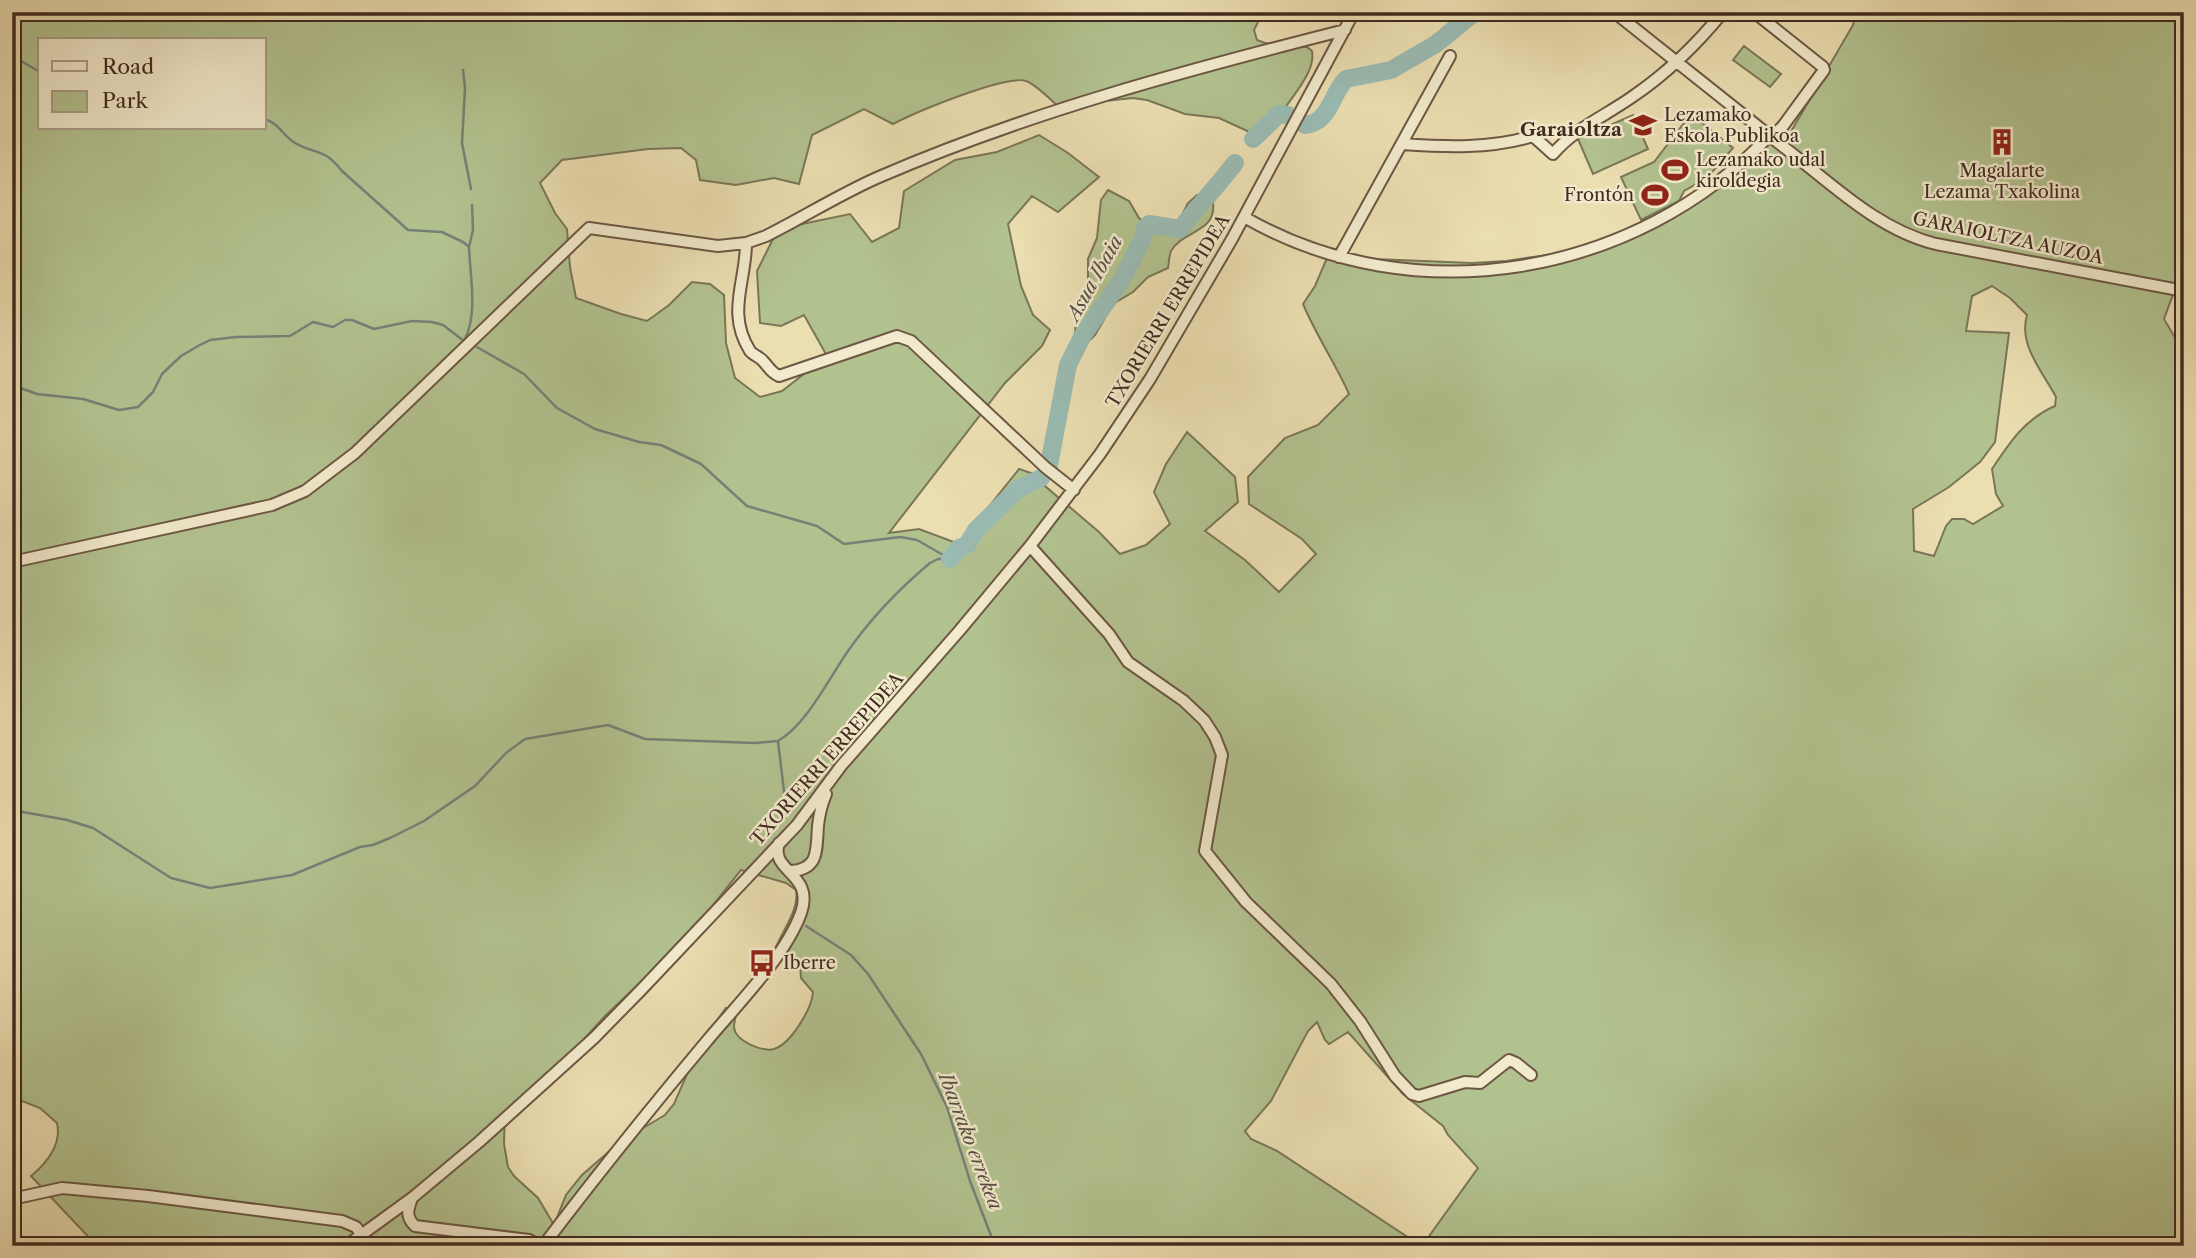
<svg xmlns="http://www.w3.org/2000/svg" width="2196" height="1258" font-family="'Libre Caslon Text',serif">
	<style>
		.green { fill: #b2c28f; stroke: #7a7658; stroke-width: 2; fill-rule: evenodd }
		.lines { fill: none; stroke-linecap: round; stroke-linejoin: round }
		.stream { stroke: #768178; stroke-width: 2.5 }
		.river { stroke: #9abbb3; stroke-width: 18 }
		.minor-casing { stroke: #6c5744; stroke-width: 14 }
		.minor { stroke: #f2eacc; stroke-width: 10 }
		.labels { text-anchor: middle; stroke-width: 5; stroke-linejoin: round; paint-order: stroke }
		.poi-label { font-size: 18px; fill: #412a20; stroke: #f2eacc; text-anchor: start }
		.street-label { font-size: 18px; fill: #412a20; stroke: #f2eacc }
		.neighbourhood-label { font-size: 19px; font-weight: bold; fill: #412a20; stroke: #f2eacc }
		.water-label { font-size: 19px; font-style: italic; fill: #574e45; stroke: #f2eacc }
	</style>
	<rect width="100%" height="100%" fill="#ebdeb1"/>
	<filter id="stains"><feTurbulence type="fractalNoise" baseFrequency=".00286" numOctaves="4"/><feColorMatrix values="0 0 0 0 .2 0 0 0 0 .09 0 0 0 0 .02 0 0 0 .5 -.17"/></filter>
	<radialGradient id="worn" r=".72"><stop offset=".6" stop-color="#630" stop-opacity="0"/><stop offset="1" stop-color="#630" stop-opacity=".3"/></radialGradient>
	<path class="green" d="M12 12H1263L1254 30 1257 40 1265 43 1307 47 1312 51C1316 71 1293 95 1283 111L1277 113 1256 135 1219 118 1185 114 1147 100 1133 98 1105 101 1064 112C1055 104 1036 84 1026 81 1006 74 914 113 893 124L864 109 812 135 799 184 774 178 736 185 700 180 696 160 681 148 648 149 562 160 540 183 555 213 567 229 570 267 576 298 621 314 647 321 669 305 692 282 710 284 724 295 726 343 735 378 760 397 782 391 827 356 804 315 781 326 760 323 757 271 778 229 850 214 872 242 899 228 904 191 955 160 997 152 1039 135 1068 153 1099 177 1058 212 1032 196 1008 224 1021 286 1033 315 1050 330 1042 346 1005 383 889 533 919 529 959 544 1019 469 1040 476 1045 486 1099 532 1120 554 1146 545 1170 524 1154 492 1166 464 1187 432 1235 477 1238 502 1205 531 1245 560 1279 592 1316 554 1302 539 1249 504 1248 477 1285 438 1318 425 1349 394C1335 363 1316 335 1303 304L1315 286 1330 251 1374 259 1472 263 1506 261 1595 248 1661 222 1699 201 1723 185 1766 136 1789 135 1853 25 1856 12H2184V265L2164 319 2184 353V1246H1422L1478 1168 1448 1135 1443 1126 1403 1094 1348 1032 1329 1044 1325 1040 1317 1022 1308 1031 1271 1101 1245 1131 1251 1139 1277 1151 1409 1238 1408 1246H97L31 1176C47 1163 62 1144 57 1123L40 1108 12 1097V69L20 63 17 59 12 62ZM40 40H264V128H40ZM1992 286 2010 298 2027 315C2018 345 2043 372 2056 397L2055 406C2025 419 2010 442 1992 469L1996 494 2003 506 1973 524 1964 519H1952L1946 526 1934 556 1914 551 1913 509 1949 487 1980 462 1995 442 2009 333 1966 331 1972 296ZM741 870 786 883 796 890C800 911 779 935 772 956L789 955 800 964 801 978 813 992C812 1008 791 1044 774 1049 762 1052 735 1041 734 1027 734 1022 736 1016 737 1011L726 1008 701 1042 674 1104 665 1115 621 1141 582 1175 566 1195 554 1225 538 1198 514 1176 508 1167 504 1144 505 1112 565 1060 605 1016 645 978 710 909Z
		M1744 46 1781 74 1770 87 1733 60Z
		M1691 114 1733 148 1707 178 1684 191 1679 201 1641 220 1621 177 1654 162Z
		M1633 115 1648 149 1593 174 1578 139Z
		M1108 190 1129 201 1139 218 1146 224 1153 221 1176 227 1188 203 1197 195 1207 196 1213 203C1217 232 1182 231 1171 251 1169 256 1169 263 1168 268L1148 277 1133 292 1113 304 1095 335 1079 350 1075 337 1076 311 1088 282V259L1097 238 1101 200Z"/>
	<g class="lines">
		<path class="stream" d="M12 67 21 61 40 72
			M463 70 465 88 462 143 471 189
			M264 119C278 122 283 136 295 143 316 155 323 147 342 171L408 230 442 232 463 242 469 247C470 277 478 312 465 339
			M469 247 473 230 472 205
			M477 347 524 374 557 408 595 429 639 442 661 445 701 464 747 506 817 526 844 544 900 537 917 540 950 559
			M12 385 37 394 83 399 119 410 138 407 153 392 162 374 181 356 198 346 210 340 236 337 290 336 313 322 333 327 345 320H352L374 329 412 321 432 322 443 325 464 341
			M786 808 778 741C807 724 829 678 848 651 871 618 899 589 930 563L938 559H945
			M12 810 67 820 93 828 171 878 210 888 292 875 360 847 373 845 390 838 424 821 475 786 506 753 525 739 608 725 645 739 755 743 778 741
			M806 926 851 955 868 974 921 1054 947 1107 970 1181 995 1246"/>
		<path class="river" d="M1305 125C1330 123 1331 94 1346 79L1391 70 1436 44 1475 12
			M1253 139 1279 114 1288 115
			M1049 465 1068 365 1083 335 1121 281 1143 238 1145 228 1149 224 1180 229C1198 207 1217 186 1235 163
			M950 559 959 548 967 545 976 530 1018 489 1041 478"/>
		<defs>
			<path id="minor" d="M1614 12C1671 58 1728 103 1785 148 1832 184 1878 230 1936 244L2184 291
				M1754 12 1823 67 1824 70 1783 126 1772 137
				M1402 144C1446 147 1490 149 1533 136L1553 154C1574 129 1605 116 1632 97 1666 74 1697 44 1723 12
				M1244 217C1414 315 1636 277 1770 135
				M746 243C746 282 726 313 750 351 753 355 760 357 763 361 769 367 770 372 779 376L897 336 911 341 1045 467 1074 490
				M1339 257 1450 56
				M1030 546 1109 634 1128 662 1184 701 1204 720 1215 737 1222 755 1205 851 1246 902 1331 984 1360 1021 1395 1076 1412 1094 1419 1096 1465 1082 1480 1083 1509 1060 1516 1063 1531 1075
				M12 562 272 505 305 491 355 453 589 228 718 246 746 243 766 236C804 217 840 194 879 177 1029 112 1187 70 1345 30
				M791 871C820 869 816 849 818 826 819 815 822 804 826 794
				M412 1198C408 1210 405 1216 415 1226L529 1240 541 1246
				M12 1199 62 1188 148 1196 342 1221 356 1227 361 1234
				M346 1246 412 1198 479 1142 594 1038 642 989 797 825 841 766 960 630 1030 546 1100 454 1150 379 1232 239 1354 12
				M543 1246C596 1176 650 1109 706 1042 736 1006 785 957 801 913 815 873 769 872 779 843"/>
		</defs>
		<use href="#minor" class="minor-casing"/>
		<use href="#minor" class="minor"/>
	</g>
	<defs>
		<symbol id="school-bare" viewBox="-9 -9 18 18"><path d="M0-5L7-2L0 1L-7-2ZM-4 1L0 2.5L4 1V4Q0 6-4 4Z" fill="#8f2418" stroke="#f2eacc" stroke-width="2.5" paint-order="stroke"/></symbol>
		<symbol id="building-bare" viewBox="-9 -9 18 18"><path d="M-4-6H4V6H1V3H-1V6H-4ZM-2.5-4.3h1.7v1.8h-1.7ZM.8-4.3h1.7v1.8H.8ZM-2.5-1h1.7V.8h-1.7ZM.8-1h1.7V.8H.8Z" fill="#8f2418" stroke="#f2eacc" stroke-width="2.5" paint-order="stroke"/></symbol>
		<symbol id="stadium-bare" viewBox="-9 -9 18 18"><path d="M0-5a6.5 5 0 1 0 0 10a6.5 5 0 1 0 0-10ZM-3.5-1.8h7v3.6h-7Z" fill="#8f2418" stroke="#f2eacc" stroke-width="2.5" paint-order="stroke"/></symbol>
		<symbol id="bus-bare" viewBox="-9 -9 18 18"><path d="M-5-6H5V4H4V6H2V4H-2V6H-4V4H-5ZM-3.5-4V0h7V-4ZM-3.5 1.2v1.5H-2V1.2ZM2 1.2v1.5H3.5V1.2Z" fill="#8f2418" stroke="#f2eacc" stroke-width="2.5" paint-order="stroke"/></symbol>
	</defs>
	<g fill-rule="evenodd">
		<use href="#school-bare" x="1624" y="106" width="38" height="38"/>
		<use href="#building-bare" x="1983" y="123" width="38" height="38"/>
		<use href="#stadium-bare" x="1656" y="151" width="38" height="38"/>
		<use href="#stadium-bare" x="1636" y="176" width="38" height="38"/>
		<use href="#bus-bare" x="743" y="944" width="38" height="38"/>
	</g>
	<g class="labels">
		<g class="poi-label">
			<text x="1664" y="121">Lezamako<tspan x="1664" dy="21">Eskola Publikoa</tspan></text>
			<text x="1696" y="166">Lezamako udal<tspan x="1696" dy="21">kiroldegia</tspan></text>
			<text x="2002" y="177" text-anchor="middle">Magalarte<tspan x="2002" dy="21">Lezama Txakolina</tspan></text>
			<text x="1634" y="201" text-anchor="end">Frontón</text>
			<text x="783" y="969">Iberre</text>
		</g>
		<g class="street-label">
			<text transform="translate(2008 238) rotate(12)" y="6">GARAIOLTZA AUZOA</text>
			<text transform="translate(1168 311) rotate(-59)" y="6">TXORIERRI ERREPIDEA</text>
			<text transform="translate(827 759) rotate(-49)" y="6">TXORIERRI ERREPIDEA</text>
		</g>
		<g class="neighbourhood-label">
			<text x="1571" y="136">Garaioltza</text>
		</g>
		<g class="water-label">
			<text transform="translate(1094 278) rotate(-61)" y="7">Asua Ibaia</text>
			<text transform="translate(971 1141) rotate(69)" y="7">Ibarrako errekea</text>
		</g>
	</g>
	<rect width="2196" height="1258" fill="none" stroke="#ebdeb1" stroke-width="42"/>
	<rect x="14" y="14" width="2168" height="1230" fill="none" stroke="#412a20" stroke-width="3.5"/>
	<rect x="21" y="21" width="2154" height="1216" fill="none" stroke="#412a20" stroke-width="2"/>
	<rect x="38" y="38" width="228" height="91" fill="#f2eacc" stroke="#ab9d87" stroke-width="2"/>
	<rect x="52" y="61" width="35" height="10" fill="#f2eacc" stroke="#ab9d87" stroke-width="2"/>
	<text x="102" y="74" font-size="21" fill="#412a20">Road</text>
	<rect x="52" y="91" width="35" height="21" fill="#b2c28f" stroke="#ab9d87" stroke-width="2"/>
	<text x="102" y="108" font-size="21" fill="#412a20">Park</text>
	<rect width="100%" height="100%" filter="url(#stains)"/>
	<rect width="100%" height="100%" fill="url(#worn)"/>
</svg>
